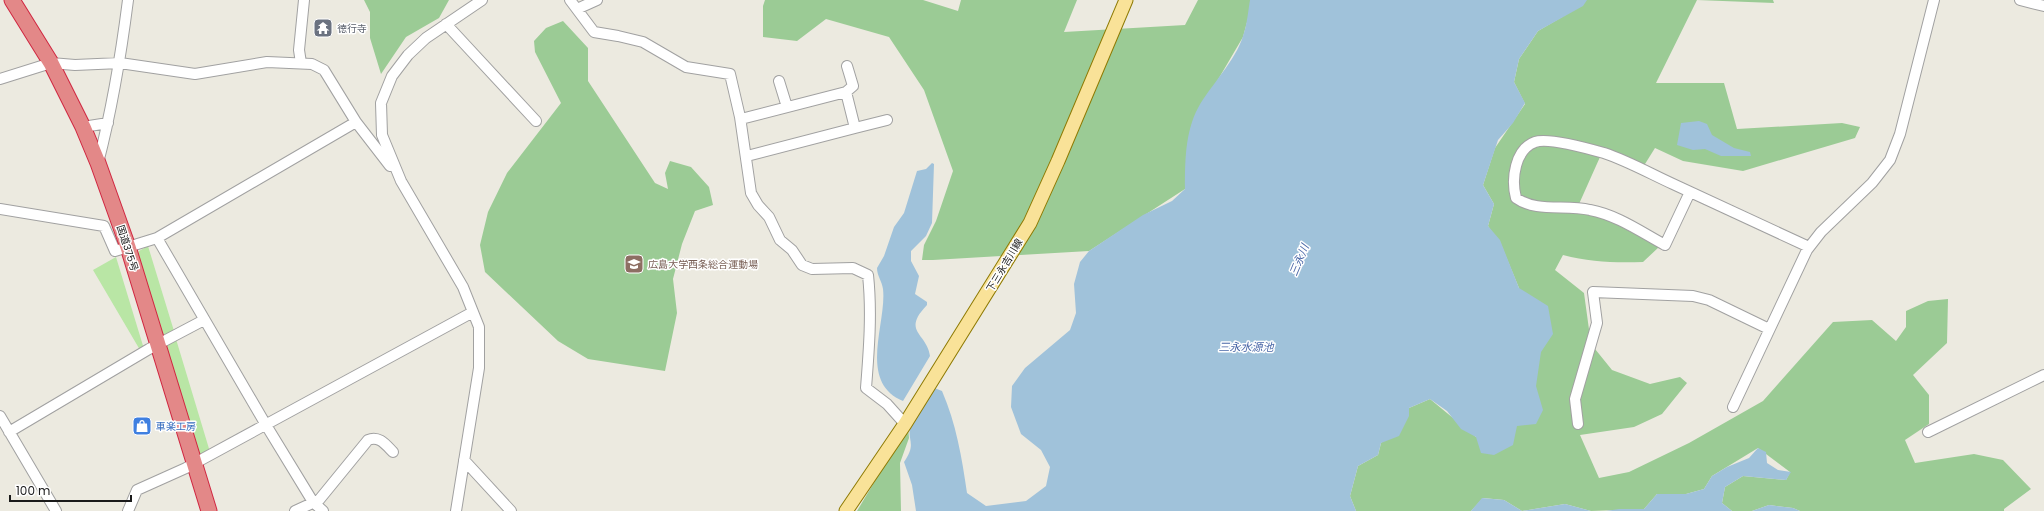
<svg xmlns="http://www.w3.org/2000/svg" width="2044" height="511" font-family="Poppins,'Noto Sans JP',sans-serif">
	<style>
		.grass { fill: #b9e6a5 }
		.forest { fill: #9bcb95 }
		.water { fill: #a0c2da }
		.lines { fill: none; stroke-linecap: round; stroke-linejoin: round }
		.minor-casing { stroke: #a1a1a1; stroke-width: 12 }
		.major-casing { stroke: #8e7a03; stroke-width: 15 }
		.highway-casing { stroke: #d02741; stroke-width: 17 }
		.minor { stroke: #fff; stroke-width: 10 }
		.major { stroke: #f9e298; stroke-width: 13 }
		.highway { stroke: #e38888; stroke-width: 15 }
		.labels { text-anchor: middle; stroke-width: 3; stroke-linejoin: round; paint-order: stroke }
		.worship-label { font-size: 10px; fill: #5b616d; stroke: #fff; text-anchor: start }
		.street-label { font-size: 10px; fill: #1a1a1a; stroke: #fff }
		.education-label { font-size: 10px; fill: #785e54; stroke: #fff; text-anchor: start }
		.shop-label { font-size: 10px; fill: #366cbe; stroke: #fff; text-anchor: start }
		.water-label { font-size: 11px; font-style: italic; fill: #4a67a7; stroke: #fff }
	</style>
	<rect width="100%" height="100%" fill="#eceae0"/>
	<path class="grass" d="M148 246 174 331 165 336 161 334 137 255 139 251Z
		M116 257 144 349 140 350 93 270Z
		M176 339 210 452 203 455 197 454 164 347 167 343Z"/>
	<path class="forest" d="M364 0H449L439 18 406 37 381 74 370 38V12Z
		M765 0H923L958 11 961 0H1077L1064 32 1185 25 1198 0H1253L1243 37 1192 124 1185 189 1089 251 933 260H922L924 245 936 221 953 171 924 90 889 37 826 19 797 41 763 37V6Z
		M1581 0H1773L1774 3 1697 0 1656 83H1724L1737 129 1842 123 1860 127 1855 138 1743 171 1683 161 1655 148 1640 172 1600 157 1579 204 1659 247 1643 262C1615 263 1590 262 1563 255L1555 270 1584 293 1591 344 1612 370 1650 384 1680 377 1687 383 1662 414 1634 427 1580 435 1599 478 1629 472 1689 443 1763 401 1833 322 1872 320 1896 341 1906 327V311L1928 301 1948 299 1947 343 1913 375 1929 395V424L1905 440 1915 463 1974 454 2003 460 2031 489 2004 509V511H1800L1793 508 1769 505 1752 511H1732L1722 503 1725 487 1743 476 1786 480 1790 472 1758 448 1712 476 1704 489 1686 494H1657L1644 509 1591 511 1565 504 1522 511 1504 500 1483 498 1471 511H1356L1350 496 1358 466 1378 455 1381 443 1409 408 1430 399 1476 437 1519 288 1502 247 1488 226 1494 204 1483 185 1495 148 1525 104 1514 82 1519 59 1538 31 1562 17Z
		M563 21 588 48V81L655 183 668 189 665 173 670 161 691 167 709 187 713 205 695 211 682 244 673 279 677 313 665 371 588 359 558 341 485 272 480 245 488 212 507 173 561 103 535 52 534 41 546 28Z
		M908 426 909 438 900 463 901 511H857Z"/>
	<path class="water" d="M1250 0H1587L1583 6 1538 31 1519 59 1514 82 1525 103 1513 123 1498 140 1483 185 1494 204 1488 226 1500 240 1519 288 1548 306 1553 334 1541 352 1536 386 1543 410 1536 424 1517 426 1513 445 1494 455 1481 453 1476 437 1461 429 1447 411 1430 399 1409 408V416L1399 436 1381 443 1378 455 1358 466 1350 496 1356 511H916L912 485 904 462C917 443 907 442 910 424 911 415 927 395 932 387L942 391C956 423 962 458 967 493L986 506 1026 501 1046 486 1050 467 1041 450 1021 434 1011 407 1012 386 1025 368 1070 330 1076 313 1074 284 1080 262 1089 251 1143 215 1172 201 1185 189C1185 163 1185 132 1198 108 1210 86 1236 60 1243 36 1247 25 1248 12 1250 0Z
		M1699 121 1707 124 1712 135 1734 148 1750 152 1751 156H1721L1705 149 1693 150 1677 145 1681 123Z
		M932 163 934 164 932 223 926 236 911 251V261L919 276 915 294 927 302V305C901 332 927 333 930 356L903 401C857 382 887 323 883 289 882 281 877 276 877 268L884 256 894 227 904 213 917 171 926 169Z
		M1758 448 1766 452 1767 463 1778 470 1791 472 1786 480 1743 476 1725 487 1722 503 1732 511H1606L1619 509H1644L1657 494H1686L1704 489 1712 476 1727 467 1749 458Z
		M1482 498 1504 500 1522 511 1565 504 1591 511H1471Z
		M1769 505 1793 508 1800 511H1752Z"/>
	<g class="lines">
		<defs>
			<path id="minor" d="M570 0 594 32 618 36 643 42 686 67 730 74 740 117 751 193 758 205 769 217 780 240 792 250 802 265 812 269 853 268 868 275C872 312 869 350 866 388L887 404 905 424
				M2020 0 2044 6
				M577 9 597 0
				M446 24 536 121
				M301 63 299 50 304 0
				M0 79 51 63 75 65 120 63 195 74 267 62 312 64 324 70 356 122 390 166
				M779 81 787 107
				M846 92 853 86 847 66
				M741 119 846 92 855 128 747 156
				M83 127 108 123
				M855 128 887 120
				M98 163C112 109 121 55 128 0
				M1690 192 1665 245C1641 232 1617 215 1590 210 1565 204 1537 213 1516 198 1511 179 1515 149 1535 142 1548 137 1590 149 1604 153 1628 161 1651 174 1673 184 1719 205 1764 226 1809 247
				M0 209 104 226 115 251 157 238 356 122
				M157 238 266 425 313 502 323 511
				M1733 407 1807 250 1821 232 1872 183 1890 160 1900 134 1934 0
				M0 416 56 511
				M1578 424 1575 399 1597 323 1593 292 1693 296 1709 300 1769 329
				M9 432 149 349 204 320
				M1928 432 2044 375
				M464 460 511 511
				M128 511 137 490 186 468 473 312
				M295 511 319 500 368 440C379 435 386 445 393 452
				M456 511 479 368V327L463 287 401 181 382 135 381 103 392 76 408 55 426 38 482 0"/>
			<path id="major" d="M846 511 905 424 1030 223 1058 161 1126 0"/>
			<path id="highway" d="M12 0 51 63 83 127 98 163 128 247 209 511"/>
		</defs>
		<use href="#minor" class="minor-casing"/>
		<use href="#major" class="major-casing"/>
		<use href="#highway" class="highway-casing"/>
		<use href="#minor" class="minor"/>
		<use href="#major" class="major"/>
		<use href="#highway" class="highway"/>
	</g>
	<defs>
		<symbol id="temple-square" viewBox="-11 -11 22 22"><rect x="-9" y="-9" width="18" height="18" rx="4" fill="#6b7280" stroke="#fff"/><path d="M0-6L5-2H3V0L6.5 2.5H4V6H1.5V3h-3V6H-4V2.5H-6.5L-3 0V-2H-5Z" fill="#fff"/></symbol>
		<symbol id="university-square" viewBox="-11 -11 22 22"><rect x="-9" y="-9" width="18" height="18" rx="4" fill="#8d6e63" stroke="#fff"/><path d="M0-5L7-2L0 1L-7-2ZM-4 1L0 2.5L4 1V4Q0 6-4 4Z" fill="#fff"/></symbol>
		<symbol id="shop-square" viewBox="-11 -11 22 22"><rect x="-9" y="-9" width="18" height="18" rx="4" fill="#3f7fe0" stroke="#fff"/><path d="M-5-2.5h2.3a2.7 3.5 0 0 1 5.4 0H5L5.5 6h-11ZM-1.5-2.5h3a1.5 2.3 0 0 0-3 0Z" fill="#fff"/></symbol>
	</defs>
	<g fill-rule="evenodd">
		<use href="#temple-square" x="312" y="17" width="22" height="22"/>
		<use href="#university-square" x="623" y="253" width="22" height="22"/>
		<use href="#shop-square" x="131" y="415" width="22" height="22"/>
	</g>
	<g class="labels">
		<g class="worship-label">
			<text x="337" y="32">徳行寺</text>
		</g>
		<g class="street-label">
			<text transform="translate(128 248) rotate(72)" y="4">国道375号</text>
			<text transform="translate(1004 265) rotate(-59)" y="4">下三永吉川線</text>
		</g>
		<g class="education-label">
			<text x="648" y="268">広島大学西条総合運動場</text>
		</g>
		<g class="shop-label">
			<text x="156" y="430">車楽工房</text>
		</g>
		<g class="water-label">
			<text transform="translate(1299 260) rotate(-67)" y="4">三永川</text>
			<text x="1246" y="351">三永水源池</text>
		</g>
	</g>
	<path d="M10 495v6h121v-6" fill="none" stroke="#1a1a1a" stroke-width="2"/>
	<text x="16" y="495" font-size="12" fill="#1a1a1a" stroke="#ffffff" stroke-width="3" paint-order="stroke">100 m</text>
</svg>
